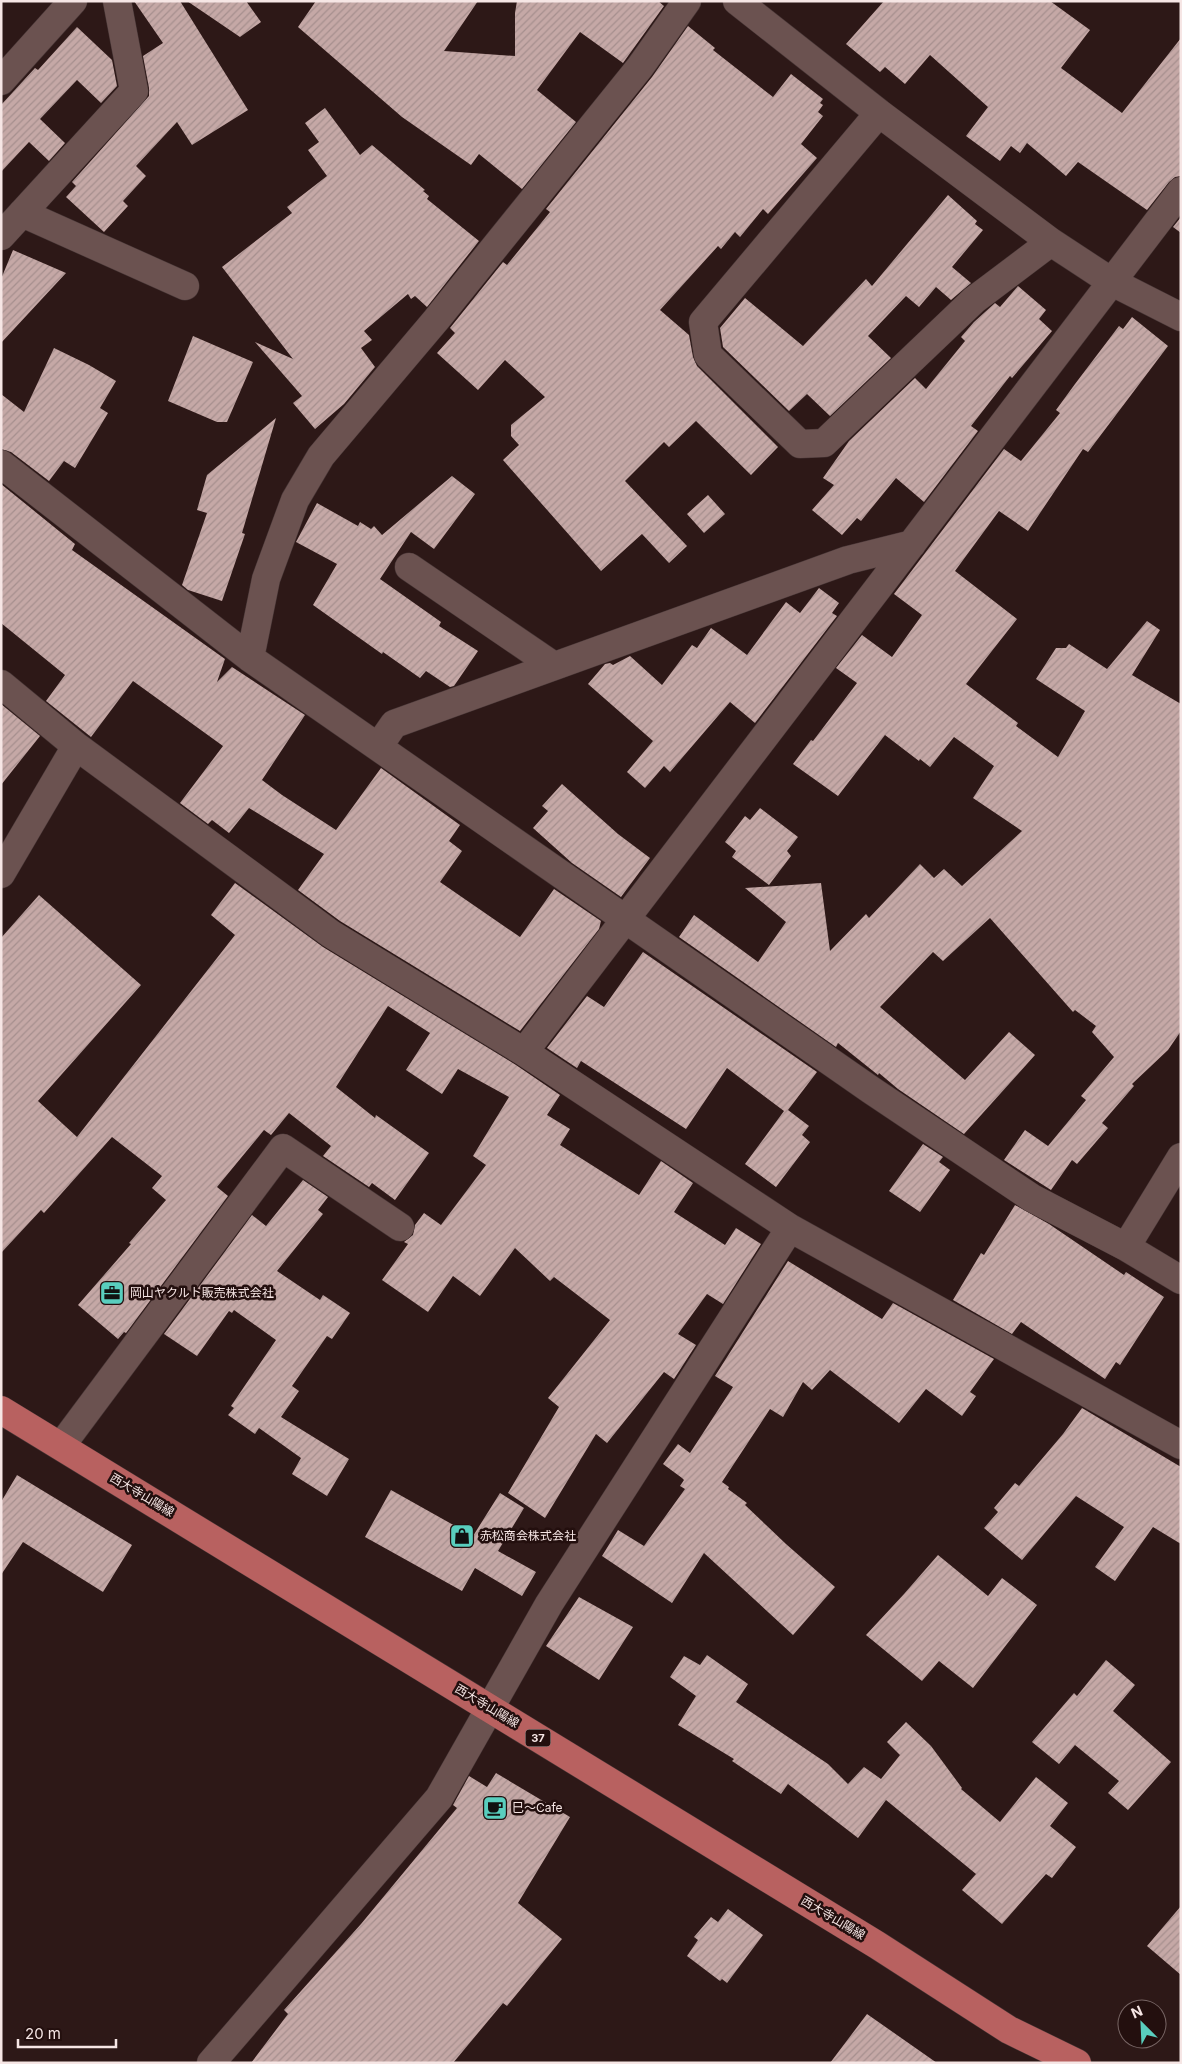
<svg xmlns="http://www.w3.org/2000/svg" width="1182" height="2064" font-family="Inter,'Noto Sans JP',sans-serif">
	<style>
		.building { fill: url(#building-hatch) }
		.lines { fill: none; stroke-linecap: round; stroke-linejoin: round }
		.minor-casing { stroke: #463535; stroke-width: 29 }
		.major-casing { stroke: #463535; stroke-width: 29 }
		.minor { stroke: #6b5250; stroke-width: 28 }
		.major { stroke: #b86160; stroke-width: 28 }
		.labels { text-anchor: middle; stroke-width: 5; stroke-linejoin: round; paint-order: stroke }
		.shield { fill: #230f0e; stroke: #b7a6a4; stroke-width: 1 }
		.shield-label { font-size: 11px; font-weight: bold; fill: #f6e6e5 }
		.poi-label { font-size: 12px; fill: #f6e6e5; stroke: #230f0e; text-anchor: start }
		.street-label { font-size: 12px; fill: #f6e6e5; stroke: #230f0e }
	</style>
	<defs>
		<pattern id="building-hatch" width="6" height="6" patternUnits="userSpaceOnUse" patternTransform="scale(1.25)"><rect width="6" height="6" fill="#c5a8a6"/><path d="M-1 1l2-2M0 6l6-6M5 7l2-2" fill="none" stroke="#a68f8e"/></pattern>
	</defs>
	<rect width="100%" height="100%" fill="#2d1817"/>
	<path class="building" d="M134 1H180L248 110 192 145 177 122 136 166 146 176 123 201 128 206 104 232 66 197 76 186 72 182 149 96V88L143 56 163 43Z
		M187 1H246L261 22 240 37Z
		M316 1H478L444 51 515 56V13L517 1H658L664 6 623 63 580 32 537 90 576 122 522 189 479 154 471 165 402 117 298 27Z
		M884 1H1050L1090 30 1061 68 1122 113 1181 38V176L1175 177 1169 182 1147 210 1078 162 1066 176 1027 143 1020 153 1011 146 1000 161 966 136 988 107 930 55 905 84 885 67 880 72 846 44Z
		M688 26 715 48 713 50 773 97 791 74 823 99 820 103 823 105 818 112 823 116 801 144 817 158 768 214 763 209 740 237 735 232 721 249 718 246 660 310 689 335 693 357 697 366 778 447 751 475 696 421 669 447 664 442 625 481 687 546 669 563 642 534 601 571 503 460 519 445 511 436V425L545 397 505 360 478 390 437 353 455 333 450 328 503 262 507 265 550 212 546 209 652 77Z
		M77 27 112 60 117 86 101 103 77 80 40 119 65 143 49 161 29 142 1 172V105L35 68 38 70Z
		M325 108 360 155 372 145 425 190 423 191 429 196 427 199 479 241 427 307 415 296 411 299 408 294 364 331 372 340 361 348 375 367 344 404 315 429 293 403 302 396 255 342 293 359 222 267 292 213 287 207 327 176 308 150 319 142 305 123Z
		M948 195 977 221 975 224 983 230 952 267 971 283 951 300 936 287 919 307 906 296 868 336 891 358 830 416 807 394 789 411 723 347 720 328 745 298 803 346 866 279 872 286Z
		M1181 217V233L1173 227Z
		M13 250 66 273 1 343V279Z
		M1018 286 1046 310 1039 319 1052 331 1012 378 1010 376 971 426 978 431 924 502 896 478 861 521 857 518 842 535 812 510 834 485 823 478 849 441 915 378 926 389 965 341 961 337 974 322 995 303 1000 307Z
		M1132 317 1168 346 1088 452 1083 449 1028 531 999 511 955 571 1017 619 966 684 1018 723 1016 726 1058 757 1085 711 1036 679 1056 648H1066L1069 644 1107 669 1147 621 1160 630 1132 675 1181 704V1031L1168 1050 1132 1084 1134 1086 1102 1123 1108 1128 1077 1164 1072 1160 1051 1190 1004 1160 1025 1130 1048 1146 1086 1100 1081 1096 1114 1057 1092 1032 1096 1026 1075 1010 1073 1012 990 918 943 961 933 952 880 1007 965 1080 1009 1032 1035 1055 964 1134 898 1089 879 1073 878 1075 838 1043 836 1047 679 937 694 915 758 962 786 922 745 888 821 883 830 951 866 914 869 918 920 864 934 878 944 869 962 886 1022 831 973 798 994 766 954 737 930 767 920 759 919 761 885 735 838 796 793 764 811 740 813 741 857 683 836 668 862 635 892 657 922 615 894 594 1004 449 1021 461 1060 413 1056 410 1075 384 1119 326 1123 329Z
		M193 336 253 362 227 422H217L168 401Z
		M54 348 89 365 116 381 100 408 108 413 75 468 64 461 49 481 11 452 1 449V394L24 412Z
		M276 418 242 533 245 534 222 601 188 590 182 585 207 513 197 510 207 475Z
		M452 476 475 494 434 549 411 532 380 579 441 622 439 626 478 651 454 686 450 687 426 671 420 678 383 652 382 654 313 605 337 564 296 542 317 503 358 526 360 522 371 529 374 526 382 535Z
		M1 484 75 544 72 550 225 659 217 682 232 667 305 715 262 780 282 795 336 830 381 768 460 825 449 841 462 851 440 882 520 937 554 889 601 921 599 929 520 1031 340 921 298 890 324 854 249 808 229 833 212 820 208 824 180 803 223 746 133 681 91 737 46 701 65 675 1 623Z
		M708 495 725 514 704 533 687 514Z
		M819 588 839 603 832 613 837 616 755 723 730 702 670 772 664 766 645 788 627 772 653 741 588 684 605 664 610 663 613 665 630 656 662 685 692 645 697 648 711 628 747 655 786 602 800 613Z
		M1 704 40 736 1 785Z
		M562 784 618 834 650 858 621 897 572 863 533 828 548 811 542 806Z
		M760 808 798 837 787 851 791 856 769 885 732 857 736 851 725 842 745 816 750 820Z
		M235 883 323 947 516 1065 560 1095 547 1115 570 1129 560 1145 639 1195 661 1161 693 1183 674 1212 725 1245 736 1228 761 1244 723 1304 707 1294 678 1334 696 1345 674 1379 664 1372 607 1443 596 1434 545 1518 508 1493 559 1407 548 1398 610 1320 554 1277 550 1281 515 1248 480 1296 453 1276 428 1312 382 1280 408 1244 404 1242 413 1235 415 1225 424 1213 441 1225 486 1165 473 1156 509 1097 458 1069 442 1094 406 1070 430 1033 388 1006 336 1087 375 1118 376 1115 429 1153 395 1200 372 1183 369 1187 323 1156 331 1146 289 1113 271 1135 264 1130 217 1187 228 1196 126 1333 124 1332 118 1339 78 1305 131 1244 129 1243 166 1200 152 1188 162 1176 112 1137 44 1213 41 1210 1 1253V938L39 895 141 985 38 1101 77 1137 235 935 211 915Z
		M643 952 817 1072 788 1110 809 1126 802 1135 810 1142 776 1187 745 1164 784 1111 727 1068 686 1129 581 1061 577 1068 547 1048 587 996 604 1007Z
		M923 1144 943 1157 939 1162 950 1170 920 1212 889 1191Z
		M303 1180 328 1197 318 1210 323 1214 277 1271 320 1300 323 1295 350 1313 332 1339 327 1336 292 1386 299 1391 281 1417 349 1459 327 1496 292 1474 301 1458 259 1428 255 1434 228 1415 234 1408 231 1406 276 1340 234 1310 232 1313 229 1311 197 1356 164 1334 252 1215 266 1226Z
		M1015 1205 1049 1224 1124 1275 1126 1272 1164 1297 1120 1365 1116 1362 1105 1379 1021 1322 1012 1334 953 1300 981 1253 984 1255Z
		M788 1261 882 1319 893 1303 994 1359 970 1392 976 1396 962 1416 926 1389 899 1423 830 1370 812 1390 803 1382 783 1417 770 1409 722 1482 729 1487 728 1489 747 1503 745 1505 786 1544 835 1587 793 1635 704 1553 672 1603 602 1556 618 1530 644 1546 685 1489 680 1486 684 1480 682 1478 663 1464 678 1444 690 1453 733 1387 715 1376Z
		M1082 1408 1181 1467V1544L1153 1527 1115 1581 1095 1567 1124 1527 1076 1496 1022 1560 984 1528 998 1512 994 1508 1015 1483 1019 1486 1063 1434Z
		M17 1475 132 1545 103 1592 23 1542 1 1575V1502Z
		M391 1490 473 1536 500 1493 524 1508 498 1551 536 1572 522 1596 475 1568 462 1591 365 1537Z
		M938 1555 988 1596 1002 1578 1037 1605 973 1688 939 1661 922 1681 866 1635 904 1594Z
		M579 1597 633 1627 599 1680 546 1646Z
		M707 1655 748 1684 736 1702 828 1764 848 1784 864 1767 881 1779 900 1755 887 1742 906 1722 931 1746 962 1788 961 1789 1000 1822 1036 1777 1068 1803 1050 1826 1076 1847 1052 1878 1046 1874 1002 1924 962 1890 976 1874 886 1800 858 1838 788 1784 781 1794 732 1761 734 1759 678 1725 696 1696 670 1677 684 1656 700 1665Z
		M1106 1660 1135 1685 1113 1711 1171 1762 1128 1810 1108 1793 1119 1781 1075 1745 1059 1764 1032 1742 1074 1693 1077 1696Z
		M496 1773 570 1817 518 1903 562 1939 507 2006 503 2003 453 2063H251L288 2014 284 2010 361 1924 457 1808 453 1805 469 1776 487 1787Z
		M1181 1906V1975L1147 1946Z
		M728 1909 763 1935 727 1983 722 1979 720 1981 687 1956 698 1940 694 1937 711 1917 718 1922Z
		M867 2014 937 2063H830Z"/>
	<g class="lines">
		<defs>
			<path id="minor" d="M737 1 879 113 1051 242 1112 282 1181 317
				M1 81 73 1
				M879 113 703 322 708 355 800 444 824 443 974 300 1051 242
				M22 213 185 286
				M1 236 134 91 117 1
				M1 464 250 658 871 1090 1032 1198 1126 1247 1181 1280
				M409 567 554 666
				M250 658 266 579 295 500 321 456 436 320 640 67 687 1
				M1 684 76 746 331 934 524 1052 790 1228 1181 1445
				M378 747 394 724 848 560 912 544
				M1 874 76 746
				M524 1052 1181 191
				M1126 1247 1181 1157
				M61 1446 283 1148 400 1227
				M211 2063 439 1798 549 1604 790 1228"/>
			<path id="major" d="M1 1410 877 1945 1009 2030 1077 2063"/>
		</defs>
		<use href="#minor" class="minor-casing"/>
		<use href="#major" class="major-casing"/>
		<use href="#minor" class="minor"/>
		<use href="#major" class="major"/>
	</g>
	<defs>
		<symbol id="office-square" viewBox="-11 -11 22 22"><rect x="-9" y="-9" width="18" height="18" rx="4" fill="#59cebe" stroke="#230f0e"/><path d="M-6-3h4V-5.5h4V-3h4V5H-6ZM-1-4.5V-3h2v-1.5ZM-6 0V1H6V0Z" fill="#111"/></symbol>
		<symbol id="shop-square" viewBox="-11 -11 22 22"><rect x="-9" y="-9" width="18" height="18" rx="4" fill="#59cebe" stroke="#230f0e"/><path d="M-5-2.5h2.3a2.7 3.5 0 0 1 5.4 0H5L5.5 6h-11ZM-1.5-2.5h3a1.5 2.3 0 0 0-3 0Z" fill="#111"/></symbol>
		<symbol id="cafe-square" viewBox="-11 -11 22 22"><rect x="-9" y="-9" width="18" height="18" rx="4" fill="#59cebe" stroke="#230f0e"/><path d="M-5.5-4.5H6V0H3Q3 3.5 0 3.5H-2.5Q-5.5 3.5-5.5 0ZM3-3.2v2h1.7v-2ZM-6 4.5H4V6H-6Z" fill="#111"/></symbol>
	</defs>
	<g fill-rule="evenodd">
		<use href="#office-square" x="98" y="1279" width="28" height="28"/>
		<use href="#shop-square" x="448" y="1522" width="28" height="28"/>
		<use href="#cafe-square" x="481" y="1794" width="28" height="28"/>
	</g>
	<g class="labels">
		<rect class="shield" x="525.5" y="1729.5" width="25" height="17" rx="4"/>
		<g class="shield-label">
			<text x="538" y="1742">37</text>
		</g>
		<g class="poi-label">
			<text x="130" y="1297">岡山ヤクルト販売株式会社</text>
			<text x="480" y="1540">赤松商会株式会社</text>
			<text x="512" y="1812">巳～Cafe</text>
		</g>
		<g class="street-label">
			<text transform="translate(142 1495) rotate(31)" y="4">西大寺山陽線</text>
			<text transform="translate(487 1706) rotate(31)" y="4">西大寺山陽線</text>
			<text transform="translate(833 1918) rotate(31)" y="4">西大寺山陽線</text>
		</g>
	</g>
	<rect width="1182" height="2064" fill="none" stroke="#f6e6e5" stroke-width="5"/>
	<g transform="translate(1142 2024) rotate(336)"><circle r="24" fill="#230f0e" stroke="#776564"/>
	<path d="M0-4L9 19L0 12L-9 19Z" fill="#59cebe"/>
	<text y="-8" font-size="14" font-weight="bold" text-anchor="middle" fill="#f6e6e5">N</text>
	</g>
	<path d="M18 2039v8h98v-8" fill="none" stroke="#f6e6e5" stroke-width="2.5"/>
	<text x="25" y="2039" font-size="15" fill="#f6e6e5" stroke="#230f0e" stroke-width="4" paint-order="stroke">20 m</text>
</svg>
